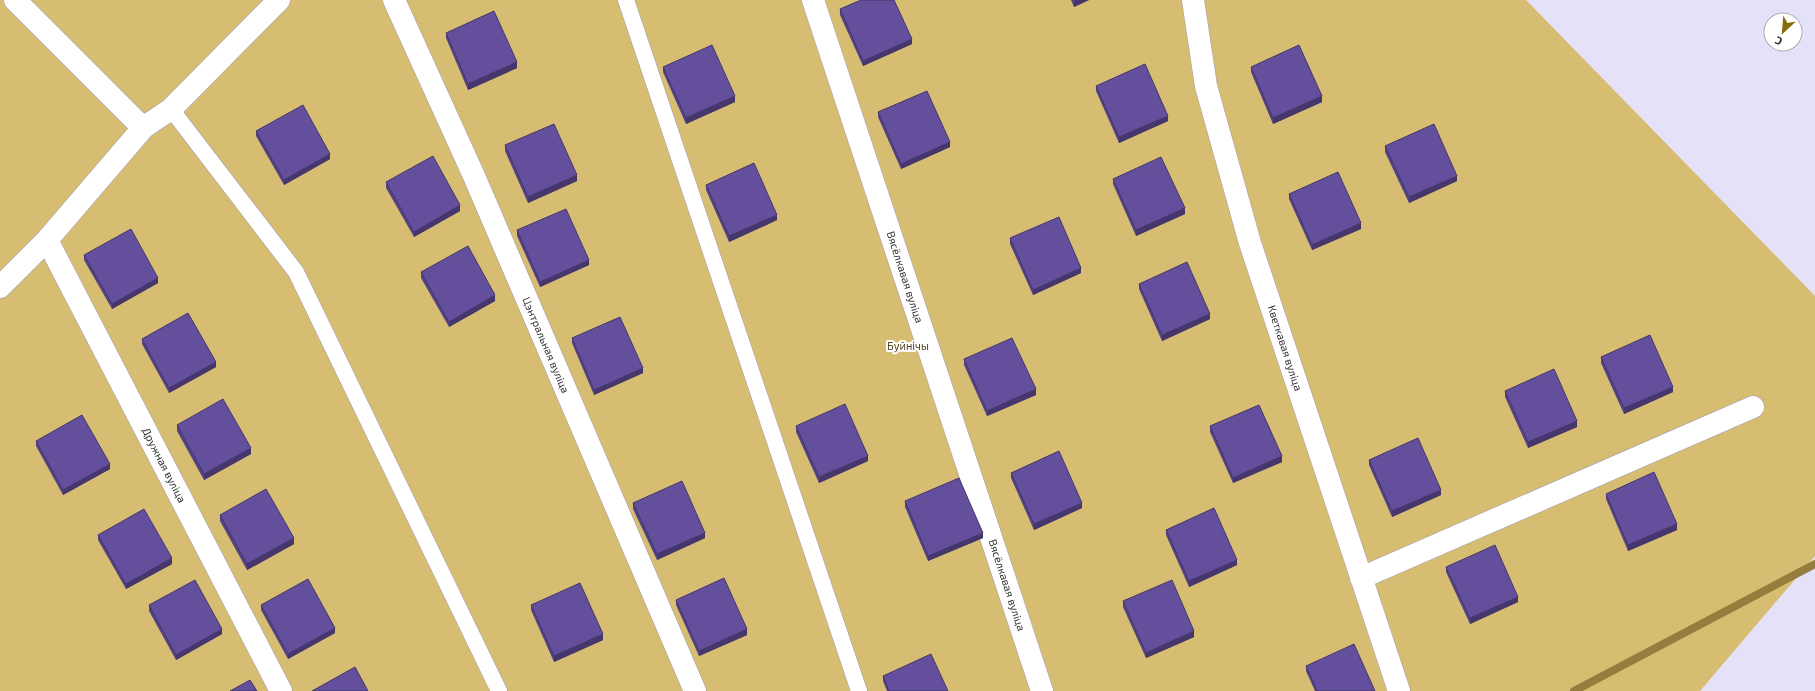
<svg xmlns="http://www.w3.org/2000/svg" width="1815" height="691" font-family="'Exo 2',sans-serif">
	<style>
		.green { fill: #d7bd71 }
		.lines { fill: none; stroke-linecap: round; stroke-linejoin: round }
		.stream { stroke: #957e3d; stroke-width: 8 }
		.service-casing { stroke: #a19db2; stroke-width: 17 }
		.minor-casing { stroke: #a19db2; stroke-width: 23 }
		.service { stroke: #fff; stroke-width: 16 }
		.minor { stroke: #fff; stroke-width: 22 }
		.wall { fill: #554485 }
		.shaded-wall { fill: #45376c }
		.building { fill: #634f9b; stroke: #45376c }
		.labels { text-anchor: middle; stroke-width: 4; stroke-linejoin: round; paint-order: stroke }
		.street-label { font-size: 11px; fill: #313038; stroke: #fff }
		.park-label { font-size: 11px; fill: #54461e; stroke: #fff }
	</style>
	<rect width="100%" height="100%" fill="#e5e1f8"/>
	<path class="green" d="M0 0H1526L1815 296V556L1700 691H0Z"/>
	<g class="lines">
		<path class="stream" d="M1574 691 1815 564"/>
		<defs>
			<path id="service" d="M626 0 859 691
				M171 109 296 272 499 691"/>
			<path id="minor" d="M15 0 143 128
				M394 0 474 176 695 691
				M813 0 1042 691
				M1193 0 1206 86 1250 243 1399 691
				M47 240 281 691
				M0 287 47 240 143 128 171 109 279 0
				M1361 578 1753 407"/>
		</defs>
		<use href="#service" class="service-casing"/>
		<use href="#minor" class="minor-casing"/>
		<use href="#service" class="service"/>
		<use href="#minor" class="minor"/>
	</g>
	<path class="wall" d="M1071 0H1089L1074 7Z
		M840 9 912 44 863 66 840 15Z
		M446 33 517 68 468 90 446 38Z
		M663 67 735 102 686 124 663 72Z
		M1251 67 1322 102 1273 124 1251 72Z
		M1096 86 1168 121 1119 143 1096 91Z
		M878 112 950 147 901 169 878 117Z
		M256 131 330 159 284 185 256 136Z
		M505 145 577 181 528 203 505 151Z
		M1385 146 1457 181 1409 203 1385 152Z
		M1113 179 1185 214 1136 236 1113 184Z
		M386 182 460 211 414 237 386 188Z
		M706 185 777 220 729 242 706 190Z
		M1289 194 1361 229 1312 250 1289 199Z
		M517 230 589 265 540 287 517 236Z
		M1010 238 1081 273 1033 295 1010 244Z
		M84 255 158 283 112 309 84 260Z
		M421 272 495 301 449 327 421 278Z
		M1139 284 1210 319 1162 341 1139 289Z
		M572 338 643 373 594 395 572 343Z
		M142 339 216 367 169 393 142 344Z
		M1601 357 1673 392 1624 414 1601 363Z
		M964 359 1036 395 987 416 964 365Z
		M1505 391 1577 427 1528 448 1505 397Z
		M177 425 251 454 204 480 177 431Z
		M796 426 868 461 819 483 796 432Z
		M1210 426 1282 462 1233 483 1210 432Z
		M36 441 110 469 63 495 36 446Z
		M1369 460 1441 495 1392 517 1369 465Z
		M1011 473 1082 508 1034 530 1011 478Z
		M1606 494 1677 530 1628 551 1606 499Z
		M905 501 983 538 928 561 905 507Z
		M633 503 705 538 657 560 633 509Z
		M220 515 294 544 247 570 220 521Z
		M1166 530 1237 565 1189 587 1166 535Z
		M98 535 172 564 126 589 98 540Z
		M1446 567 1518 602 1470 624 1446 572Z
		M676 600 747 635 699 656 676 605Z
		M1123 601 1194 637 1146 658 1123 607Z
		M149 605 222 634 176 660 149 611Z
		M261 605 335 633 288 659 261 610Z
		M531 605 603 640 554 662 531 610Z
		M1306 666 1375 691H1315L1306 671Z
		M883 676 948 691H887L883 681Z"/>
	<path class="shaded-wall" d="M1077 0H1089L1074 7V1Z
		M912 39V44L863 66V61Z
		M517 62V68L468 90V84Z
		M735 96V102L686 124V118Z
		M1322 96V102L1273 124V118Z
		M1168 116V121L1119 143V137Z
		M950 142V147L901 169V164Z
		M330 154V159L284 185V180Z
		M577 175V181L528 203V197Z
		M1457 176V181L1409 203V197Z
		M460 205V211L414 237V232Z
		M1185 208V214L1136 236V230Z
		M777 215V220L729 242V236Z
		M1361 223V229L1312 250V245Z
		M589 260V265L540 287V282Z
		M1081 268V273L1033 295V290Z
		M158 278V283L112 309V304Z
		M495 295V301L449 327V322Z
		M1210 314V319L1162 341V335Z
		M216 362V367L169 393V388Z
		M643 368V373L594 395V390Z
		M1673 387V392L1624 414V408Z
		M1036 389V395L987 416V411Z
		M1577 421V427L1528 448V442Z
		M251 448V454L204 480V474Z
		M868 456V461L819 483V477Z
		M1282 456V462L1233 483V478Z
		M110 464V469L63 495V490Z
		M1441 490V495L1392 517V511Z
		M1082 503V508L1034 530V524Z
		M1677 524V530L1628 551V545Z
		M705 533V538L657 560V554Z
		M983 533V538L928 561V556Z
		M294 538V544L247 570V564Z
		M172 558V564L126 589V584Z
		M1237 560V565L1189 587V581Z
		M1518 597V602L1470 624V618Z
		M335 628V633L288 659V654Z
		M222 629V634L176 660V655Z
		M747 629V635L699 656V651Z
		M1194 631V637L1146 658V653Z
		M603 634V640L554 662V656Z"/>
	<path class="building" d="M861 0H894L912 39 863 61 840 9Z
		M494 11 517 62 468 84 446 33Z
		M712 45 735 96 686 118 663 67Z
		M1299 45 1322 96 1273 118 1251 67Z
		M1145 64 1168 116 1119 137 1096 86Z
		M927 91 950 142 901 164 878 112Z
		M303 105 330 154 284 180 256 131Z
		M554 124 577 175 528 197 505 145Z
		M1434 124 1457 176 1409 197 1385 146Z
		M433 156 460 205 414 232 386 182Z
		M1161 157 1185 208 1136 230 1113 179Z
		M754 163 777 215 729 236 706 185Z
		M1338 172 1361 223 1312 245 1289 194Z
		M566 209 589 260 540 282 517 230Z
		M1059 217 1081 268 1033 290 1010 238Z
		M131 229 158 278 112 304 84 255Z
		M468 246 495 295 449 322 421 272Z
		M1187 262 1210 314 1162 335 1139 284Z
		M188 313 216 362 169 388 142 339Z
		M620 317 643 368 594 390 572 338Z
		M1650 335 1673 387 1624 408 1601 357Z
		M1012 338 1036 389 987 411 964 359Z
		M1554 369 1577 421 1528 442 1505 391Z
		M223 399 251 448 204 474 177 425Z
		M845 404 868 456 819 477 796 426Z
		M1259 405 1282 456 1233 478 1210 426Z
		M82 415 110 464 63 490 36 441Z
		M1418 438 1441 490 1392 511 1369 460Z
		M1059 451 1082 503 1034 524 1011 473Z
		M1654 472 1677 524 1628 545 1606 494Z
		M959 478 983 533 928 556 905 501Z
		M682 481 705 533 657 554 633 503Z
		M266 489 294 538 247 564 220 515Z
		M1214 508 1237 560 1189 581 1166 530Z
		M144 509 172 558 126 584 98 535Z
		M1495 545 1518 597 1470 618 1446 567Z
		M724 578 747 629 699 651 676 600Z
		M308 579 335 628 288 654 261 605Z
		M195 580 222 629 176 655 149 605Z
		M1172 580 1194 631 1146 653 1123 601Z
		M580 583 603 634 554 656 531 605Z
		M1354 644 1375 691H1317L1306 666Z
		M931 654 948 691H889L883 676Z
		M355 667 368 691H312Z
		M250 680 257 691H230Z"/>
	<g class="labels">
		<g class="street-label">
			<text transform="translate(905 277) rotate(72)" y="4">Вясёлкавая вуліца</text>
			<text transform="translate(546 345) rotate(67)" y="4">Цэнтральная вуліца</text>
			<text transform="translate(1285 348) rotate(72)" y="4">Кветкавая вуліца</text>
			<text transform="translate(164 465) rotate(63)" y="4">Дружная вуліца</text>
			<text transform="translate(1007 585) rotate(72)" y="4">Вясёлкавая вуліца</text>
		</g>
		<g class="park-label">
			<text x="908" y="350">Буйнічы</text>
		</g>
	</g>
	<g transform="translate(1783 32) rotate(206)"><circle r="19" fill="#ffffff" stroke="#adacaf"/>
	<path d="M0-3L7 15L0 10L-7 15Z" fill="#876c0a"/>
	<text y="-6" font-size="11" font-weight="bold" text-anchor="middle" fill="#313038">С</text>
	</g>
</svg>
